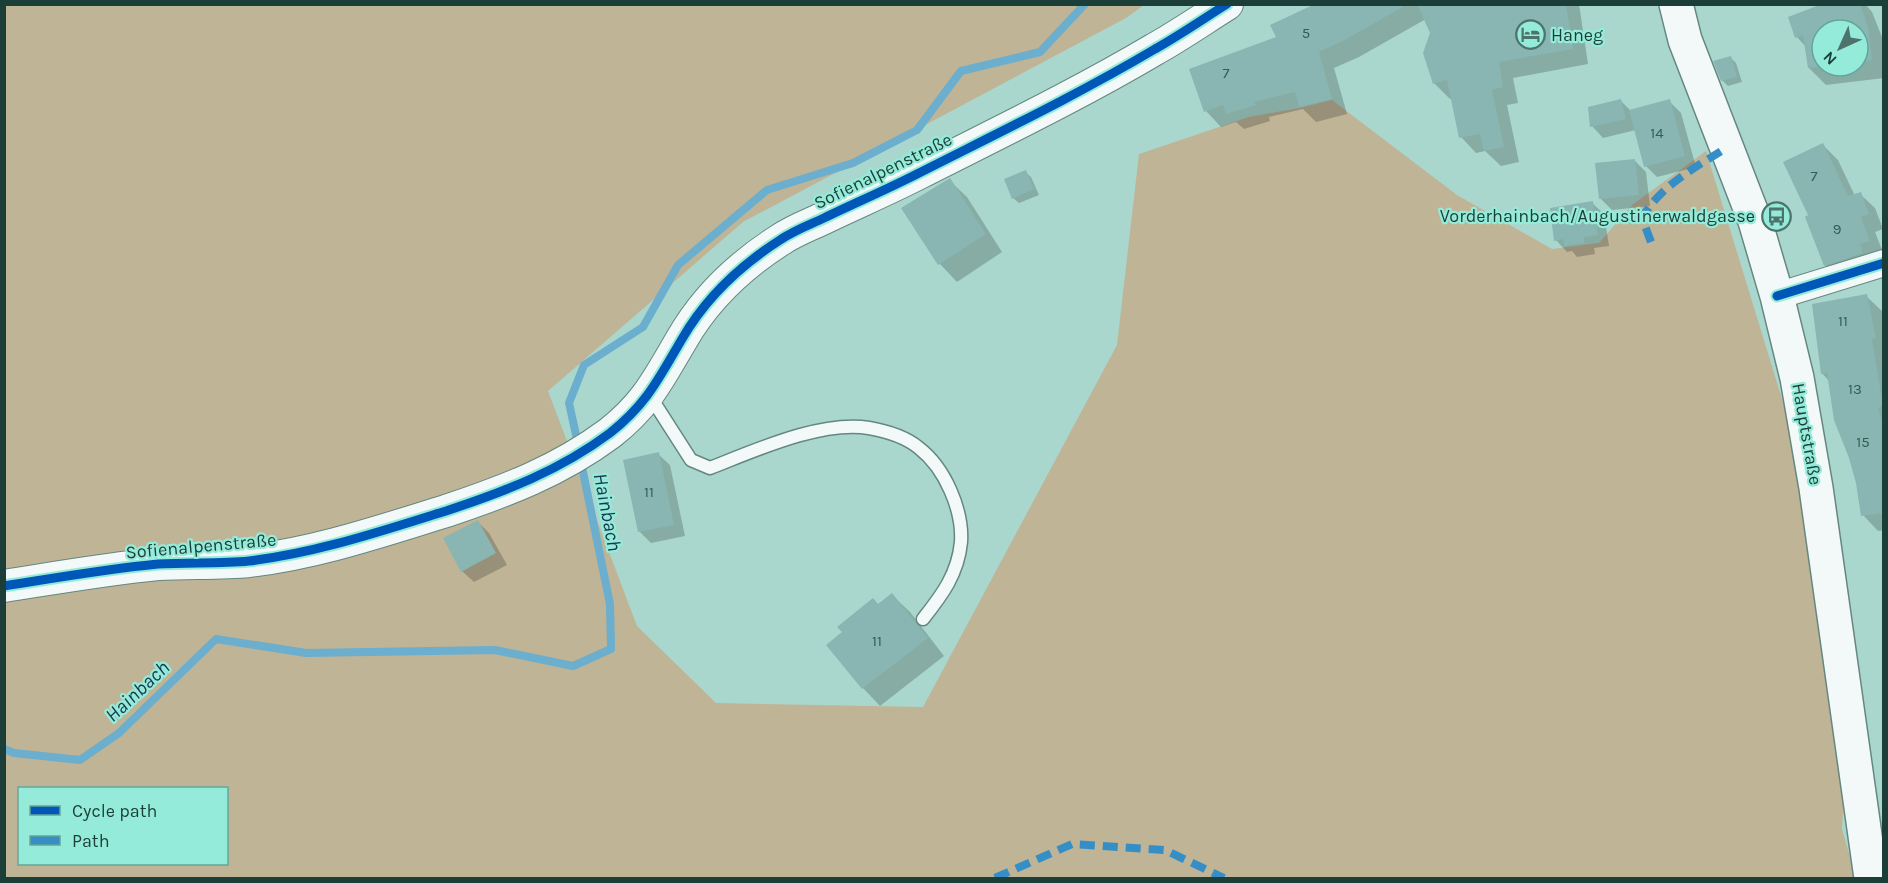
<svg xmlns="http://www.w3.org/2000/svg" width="1888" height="883" font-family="Karla,sans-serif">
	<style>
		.green { fill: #bfb496; fill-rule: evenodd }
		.shadow { fill: #0003; fill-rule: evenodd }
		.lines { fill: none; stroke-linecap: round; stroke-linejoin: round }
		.stream { stroke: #6baecd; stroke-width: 8 }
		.building { fill: #89b5b2 }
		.service-casing { stroke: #658780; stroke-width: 15 }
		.minor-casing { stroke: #658780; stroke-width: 28 }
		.tertiary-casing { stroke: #658780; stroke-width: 34 }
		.secondary-casing { stroke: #658780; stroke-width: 36 }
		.service { stroke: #f2f9f8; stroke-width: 12 }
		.minor { stroke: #f2f9f8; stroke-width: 26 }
		.tertiary { stroke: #f2f9f8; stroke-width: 32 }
		.secondary { stroke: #f2f9f8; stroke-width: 33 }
		.quiet { stroke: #368ec6; stroke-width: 8; stroke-dasharray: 15 8; stroke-linecap: butt }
		.cycleway-casing { stroke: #95ebd9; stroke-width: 13 }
		.cycleway { stroke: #0057b8; stroke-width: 9 }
		.labels { text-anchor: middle; stroke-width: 4.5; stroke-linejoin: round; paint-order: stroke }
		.number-label { font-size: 15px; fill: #365c56 }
		.poi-label { font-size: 18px; fill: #1b3f38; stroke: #95ebd9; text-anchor: start }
		.street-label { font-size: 18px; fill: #1b3f38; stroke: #95ebd9 }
		.water-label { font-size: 20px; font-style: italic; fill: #17384d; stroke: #95ebd9 }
	</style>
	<rect width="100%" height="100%" fill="#a9d7ce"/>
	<path class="green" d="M5 4 1144 5 1126 18 743 222 548 391 637 626 716 703 923 707 1117 345 1139 154 1249 117 1299 108 1332 100 1457 195 1552 249 1599 243 1632 205 1706 151 1790 425 1844 793 1842 829 1856 878H5ZM20 788H226V864H20Z"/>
	<path class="shadow" d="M1319 4H1579L1588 64 1513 78 1518 103 1507 105 1519 162 1501 166 1485 151 1476 153 1461 137 1453 98 1450 99 1434 83 1432 33 1426 19 1359 57 1334 68 1347 114 1316 122 1303 109 1269 117 1270 121 1244 129 1236 122 1221 127 1206 111 1278 38Z
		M1827 4H1865L1872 12 1884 42V78L1826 85 1809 68 1806 47 1797 37ZM1822 30H1858V66H1822Z
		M1731 58 1736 63 1742 82 1728 86 1722 80Z
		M1621 101 1631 111 1669 101 1681 113 1696 167 1657 177 1646 166 1636 130 1603 138 1592 126Z
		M1823 145 1838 160 1855 196 1860 194 1875 208 1883 229 1875 232 1884 255 1840 280 1825 265 1810 216Z
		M1634 160 1646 172 1650 206 1612 210 1600 198Z
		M1025 172 1031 177 1039 195 1019 203 1013 198Z
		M949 180 967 197 1002 252 957 282 940 264 903 209Z
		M1592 203 1604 214 1609 246 1594 248 1595 254 1577 257 1572 251 1567 252 1556 240Z
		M1866 296 1882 311 1884 321V530L1878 531 1863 515 1857 483 1829 381 1822 373Z
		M658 454 670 465 685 536 651 543 640 532Z
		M478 522 489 533 507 565 474 582 462 571Z
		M892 595 910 612 944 656 880 706 863 688 879 606Z"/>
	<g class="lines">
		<path class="stream" d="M578 444 569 403 584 365 643 327 678 265 767 190 853 163 917 130 961 71 1040 52 1085 4
			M4 749 14 753 80 760 119 733 216 639 306 653 495 650 573 666 611 649 610 604 581 462"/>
	</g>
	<path class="building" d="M1315 4H1408L1343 41 1319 52 1332 99 1299 107 1295 92 1254 102 1256 105 1226 114 1223 105 1204 112 1189 69 1276 37 1270 25Z
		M1417 4H1566L1573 49 1499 62 1503 87 1492 90 1504 147 1484 151 1480 134 1459 138 1447 80 1433 84 1423 53 1430 33Z
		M1822 4H1860L1868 27 1872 60 1858 62V30H1822V66H1826L1808 68 1803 35 1795 38 1788 17Z
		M1731 56 1737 77 1721 81 1713 61Z
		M1621 99 1626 119 1590 127 1588 107Z
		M1670 99 1685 156 1644 167 1629 110Z
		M1823 143 1848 196 1861 192 1869 214 1861 217 1870 241 1860 244 1863 253 1824 266 1805 217 1808 215 1783 162Z
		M1635 159 1639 195 1599 199 1595 163Z
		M1026 170 1034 189 1012 199 1004 179Z
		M950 178 986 234 938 265 901 208Z
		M1593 201 1598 235 1584 237V243L1564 246 1563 239 1554 241 1550 208Z
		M1867 294 1876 338 1872 339 1883 406 1878 408 1884 427V513L1861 516 1856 483 1849 458 1834 420 1827 373 1821 374 1812 304Z
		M659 452 674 525 638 532 623 460Z
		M478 520 496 553 461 572 443 538Z
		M892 593 928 638 862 689 826 645 842 632 837 627 873 598 878 604Z"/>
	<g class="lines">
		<defs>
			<path id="service" d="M650 396 691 460 710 468C754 451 821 420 869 428 886 431 906 437 919 448 945 468 963 510 961 542 958 574 942 595 923 619"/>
			<path id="minor" d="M1777 296 1884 263"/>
			<path id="tertiary" d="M4 586C55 578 106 569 158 564 188 562 219 564 249 561 317 553 381 531 446 511 506 491 559 471 610 433 647 404 659 378 682 339 705 299 741 265 780 240 793 231 809 225 824 218 855 203 888 189 919 173 998 133 1079 94 1155 49 1180 35 1203 19 1227 4"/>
			<path id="secondary" d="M1676 4 1685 40 1755 221 1777 296 1797 378 1816 488 1871 878"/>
		</defs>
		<use href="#service" class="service-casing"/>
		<use href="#minor" class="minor-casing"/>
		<use href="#tertiary" class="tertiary-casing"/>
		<use href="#secondary" class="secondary-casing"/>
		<use href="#service" class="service"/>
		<use href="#minor" class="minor"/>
		<use href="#tertiary" class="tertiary"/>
		<use href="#secondary" class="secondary"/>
		<path class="quiet" d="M1651 242 1642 218C1661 185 1695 168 1726 148
			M995 878 1072 844 1165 850 1224 878"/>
		<defs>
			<path id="cycleway" d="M1777 296 1884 263
				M4 586C55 578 106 569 158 564 188 562 219 564 249 561 317 553 381 531 446 511 506 491 559 471 610 433 647 404 659 378 682 339 705 299 741 265 780 240 793 231 809 225 824 218 855 203 888 189 919 173 998 133 1079 94 1155 49 1180 35 1203 19 1227 4"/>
		</defs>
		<use href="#cycleway" class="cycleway-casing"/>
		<use href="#cycleway" class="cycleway"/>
	</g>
	<defs>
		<symbol id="hotel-ring" viewBox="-11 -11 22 22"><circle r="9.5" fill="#95ebd9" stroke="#4d746c" stroke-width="1.5"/><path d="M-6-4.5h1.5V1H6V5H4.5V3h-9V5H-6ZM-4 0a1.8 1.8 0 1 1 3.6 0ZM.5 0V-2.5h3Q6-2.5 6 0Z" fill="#4d746c"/></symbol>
		<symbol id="bus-ring" viewBox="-11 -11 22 22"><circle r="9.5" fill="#95ebd9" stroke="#4d746c" stroke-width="1.5"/><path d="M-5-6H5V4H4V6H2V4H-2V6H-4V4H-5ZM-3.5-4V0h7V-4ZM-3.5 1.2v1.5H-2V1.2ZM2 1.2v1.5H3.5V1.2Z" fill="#4d746c"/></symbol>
	</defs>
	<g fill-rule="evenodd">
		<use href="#hotel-ring" x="1514" y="18" width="33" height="33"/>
		<use href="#bus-ring" x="1760" y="200" width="33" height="33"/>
	</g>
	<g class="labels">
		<g class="number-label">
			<text x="1306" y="38">5</text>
			<text x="1226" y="78">7</text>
			<text x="1657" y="138">14</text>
			<text x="1814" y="181">7</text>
			<text x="1837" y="234">9</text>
			<text x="1843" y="326">11</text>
			<text x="1855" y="394">13</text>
			<text x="1863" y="447">15</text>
			<text x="649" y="497">11</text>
			<text x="877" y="646">11</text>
		</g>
		<g class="poi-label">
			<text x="1551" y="41">Haneg</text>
			<text x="1755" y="222" text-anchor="end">Vorderhainbach/Augustinerwaldgasse</text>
		</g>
		<g class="street-label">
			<text transform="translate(883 171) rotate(-26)" y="6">Sofienalpenstraße</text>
			<text transform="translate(1807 434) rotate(80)" y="6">Hauptstraße</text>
			<text transform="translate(201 546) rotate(-5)" y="6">Sofienalpenstraße</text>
		</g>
		<g class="water-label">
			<text transform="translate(608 512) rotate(79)" y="7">Hainbach</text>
			<text transform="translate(137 691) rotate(-43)" y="7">Hainbach</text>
		</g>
	</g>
	<rect width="1888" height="883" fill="none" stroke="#1b3f38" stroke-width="12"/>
	<rect x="18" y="787" width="210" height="78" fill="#95ebd9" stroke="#64a699" stroke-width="1.5"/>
	<rect x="30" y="806" width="30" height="9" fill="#0057b8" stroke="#64a699" stroke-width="1.5"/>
	<text x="72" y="817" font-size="18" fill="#1b3f38">Cycle path</text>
	<rect x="30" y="836" width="30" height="9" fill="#368ec6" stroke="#64a699" stroke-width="1.5"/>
	<text x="72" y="847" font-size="18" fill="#1b3f38">Path</text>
	<g transform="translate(1840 48) rotate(225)"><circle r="28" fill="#95ebd9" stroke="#64a699" stroke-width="1.5"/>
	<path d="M0-4.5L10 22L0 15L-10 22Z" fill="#4d746c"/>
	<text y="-9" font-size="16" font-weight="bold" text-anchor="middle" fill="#1b3f38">N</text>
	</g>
</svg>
